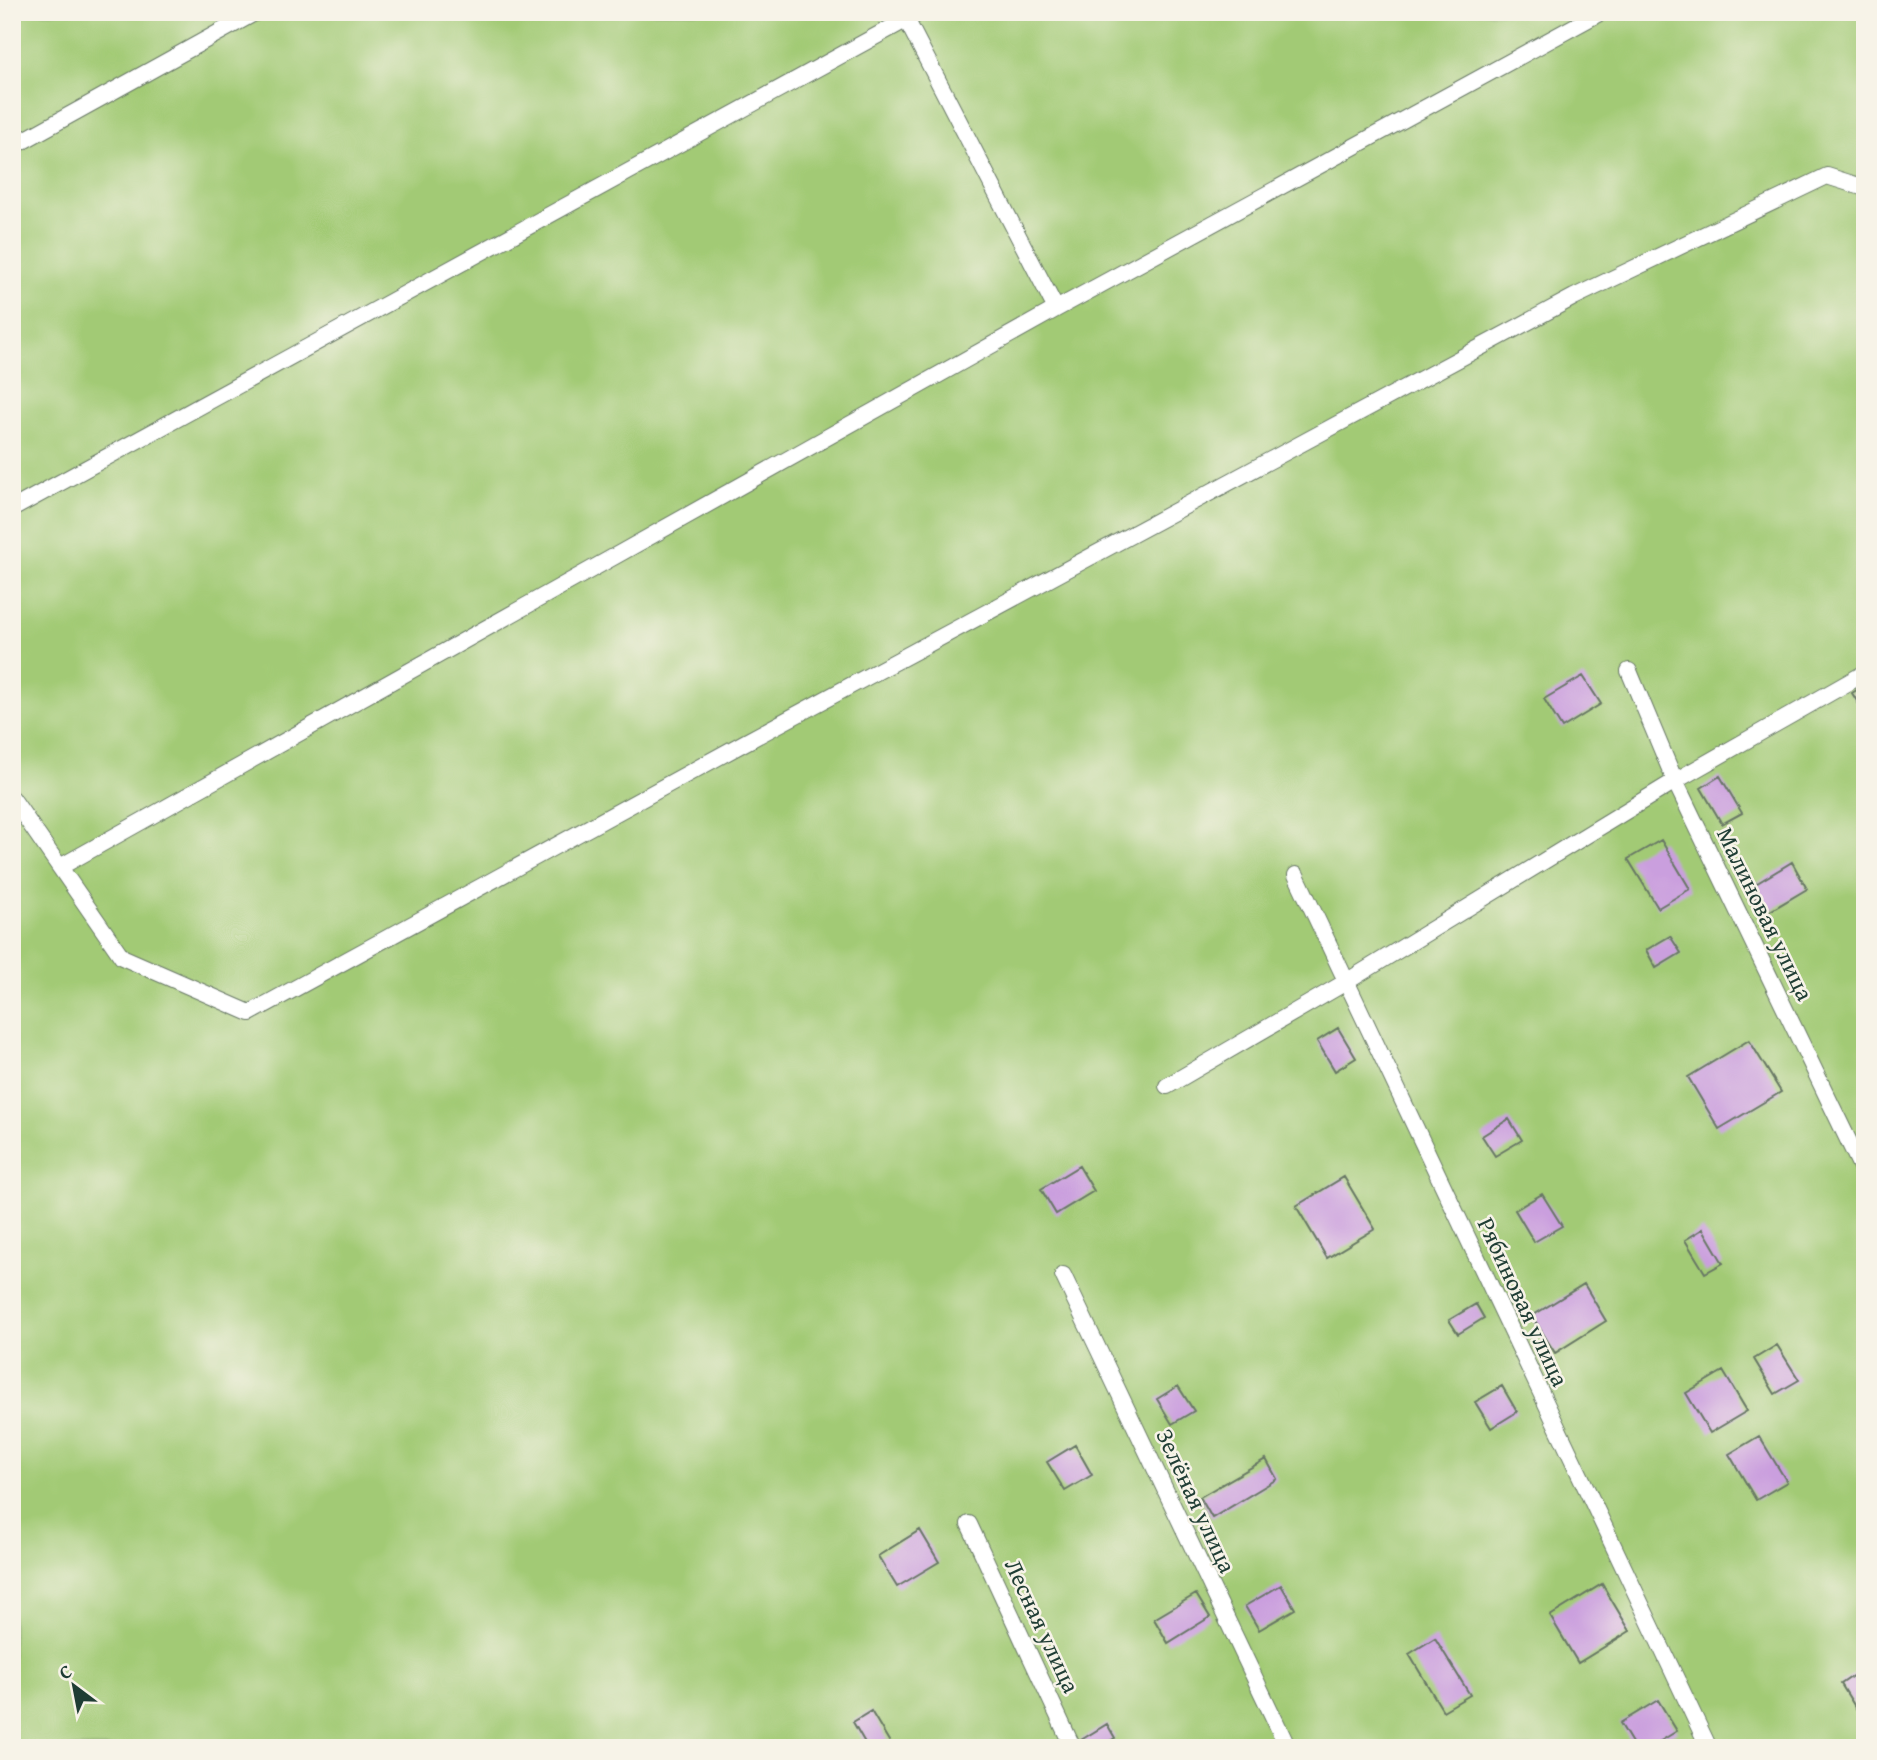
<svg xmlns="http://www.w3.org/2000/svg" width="1877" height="1760" font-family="'Gentium Book Plus',serif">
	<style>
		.green { fill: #a2ca75; stroke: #608454; stroke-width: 2 }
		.building { fill: #ca9fde }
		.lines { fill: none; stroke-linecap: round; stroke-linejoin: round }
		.lane-casing { stroke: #677765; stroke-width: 18 }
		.lane { stroke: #fff; stroke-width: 16 }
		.labels { text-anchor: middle; stroke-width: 5; stroke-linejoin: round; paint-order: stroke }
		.street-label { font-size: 24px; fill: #1f3d34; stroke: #f7f3e8 }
	</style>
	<rect width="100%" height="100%" fill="#f7f3e8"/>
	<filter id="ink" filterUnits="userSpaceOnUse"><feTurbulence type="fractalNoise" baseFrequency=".0143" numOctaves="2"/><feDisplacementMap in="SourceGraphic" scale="14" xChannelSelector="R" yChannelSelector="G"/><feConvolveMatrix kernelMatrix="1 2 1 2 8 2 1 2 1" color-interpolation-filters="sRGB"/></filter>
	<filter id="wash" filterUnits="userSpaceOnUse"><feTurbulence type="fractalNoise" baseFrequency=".00686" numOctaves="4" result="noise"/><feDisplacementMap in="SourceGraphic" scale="28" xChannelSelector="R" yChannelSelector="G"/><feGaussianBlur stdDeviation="1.57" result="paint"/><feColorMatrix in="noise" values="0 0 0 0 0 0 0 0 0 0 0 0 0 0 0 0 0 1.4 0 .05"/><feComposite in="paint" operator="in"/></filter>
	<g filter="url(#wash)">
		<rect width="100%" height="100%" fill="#ece2c1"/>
		<path class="green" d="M12 12H1865V1748H12Z"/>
		<g id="blocks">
			<path class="building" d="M1583 676 1601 704 1562 728 1544 699Z
				M1865 685V714L1852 693Z
				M1720 776 1742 813 1722 824 1701 788Z
				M1661 840 1690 889 1658 908 1628 859Z
				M1792 862 1807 889 1765 914 1749 888Z
				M1670 936 1681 953 1656 968 1646 950Z
				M1338 1028 1356 1058 1335 1071 1317 1041Z
				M1749 1040 1781 1092 1719 1129 1688 1077Z
				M1509 1119 1522 1140 1495 1156 1482 1136Z
				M1079 1166 1094 1191 1056 1214 1041 1189Z
				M1344 1177 1375 1229 1327 1258 1296 1206Z
				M1542 1194 1562 1226 1534 1242 1515 1210Z
				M1703 1229 1723 1263 1705 1273 1685 1240Z
				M1584 1284 1606 1321 1555 1353 1532 1316Z
				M1476 1304 1484 1318 1458 1334 1449 1320Z
				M1777 1345 1799 1380 1775 1394 1754 1359Z
				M1723 1371 1747 1411 1710 1433 1686 1393Z
				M1178 1386 1194 1411 1172 1424 1157 1399Z
				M1502 1386 1517 1412 1491 1428 1475 1402Z
				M1759 1436 1787 1482 1756 1500 1729 1454Z
				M1075 1445 1092 1475 1065 1491 1047 1462Z
				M1266 1459 1277 1479 1212 1518 1200 1497Z
				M920 1530 939 1562 897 1587 878 1556Z
				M1602 1584 1630 1631 1578 1663 1550 1616Z
				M1281 1585 1295 1609 1259 1630 1245 1606Z
				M1196 1594 1210 1617 1168 1643 1154 1619Z
				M1435 1638 1470 1695 1443 1711 1409 1654Z
				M1863 1669 1865 1672V1723L1841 1684Z
				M1658 1700 1677 1731 1649 1748H1635L1620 1723Z
				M871 1711 892 1746 889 1748H868L853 1722Z
				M1107 1724 1115 1738 1099 1748H1085L1081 1740Z"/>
		</g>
	</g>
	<g filter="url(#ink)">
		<use href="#blocks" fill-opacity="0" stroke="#677765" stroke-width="2"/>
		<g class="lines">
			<defs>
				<path id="lane" d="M903 13 1056 309
					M12 147 256 12
					M12 509 920 12
					M1629 671 1675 781 1865 1175
					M12 798 122 957 250 1013 742 744 1574 297 1827 176 1865 188
					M60 867 1056 309 1601 12
					M1296 875 1709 1748
					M1167 1086 1346 982 1675 781 1865 673
					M1063 1275 1288 1748
					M969 1524 1073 1748"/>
			</defs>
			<use href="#lane" class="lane-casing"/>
			<use href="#lane" class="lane"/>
		</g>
	</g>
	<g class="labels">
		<g class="street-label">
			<text transform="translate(1765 914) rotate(64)" y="8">Малиновая улица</text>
			<text transform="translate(1523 1302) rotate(65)" y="8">Рябиновая улица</text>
			<text transform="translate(1196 1501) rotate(65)" y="8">Зелёная улица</text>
			<text transform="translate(1042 1626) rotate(65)" y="8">Лесная улица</text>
		</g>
	</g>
	<rect width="1877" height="1760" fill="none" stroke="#f7f3e8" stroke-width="42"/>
	<g transform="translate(74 1686) rotate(328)" stroke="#f7f3e8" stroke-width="5" paint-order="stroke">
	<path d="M0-5L12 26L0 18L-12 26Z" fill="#1f3d34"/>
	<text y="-10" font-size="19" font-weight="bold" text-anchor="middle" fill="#1f3d34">С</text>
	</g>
</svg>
